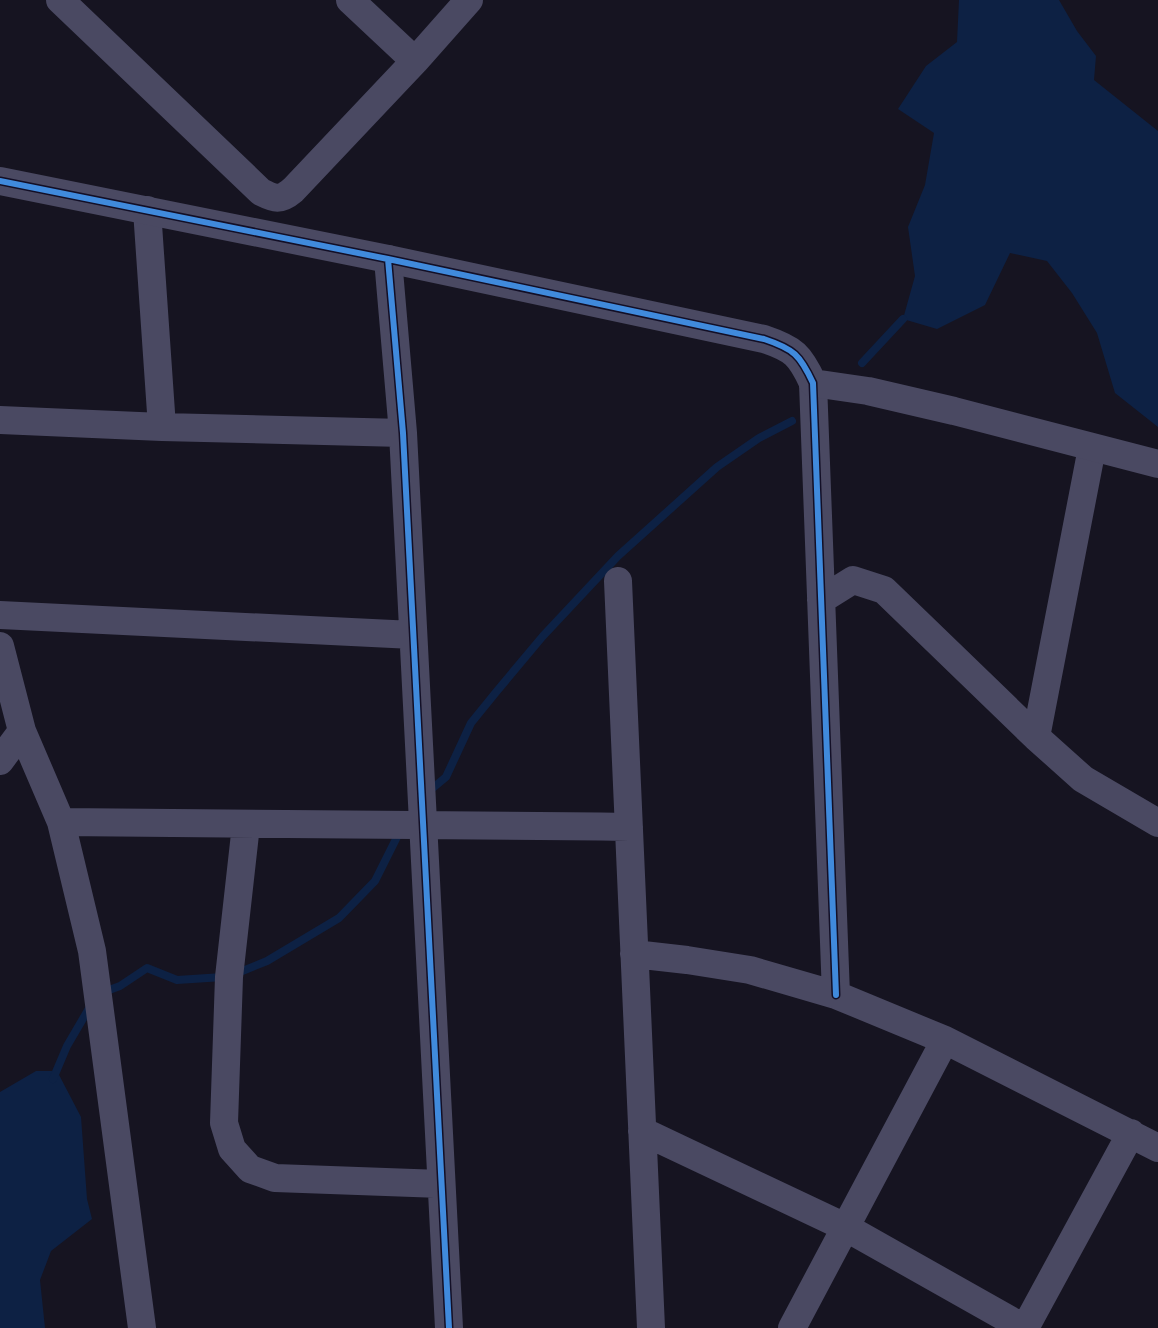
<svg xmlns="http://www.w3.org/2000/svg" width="1158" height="1328" font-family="'Public Sans',sans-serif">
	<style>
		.water { fill: #0d2144 }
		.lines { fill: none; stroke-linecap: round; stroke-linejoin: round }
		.stream { stroke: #0d2144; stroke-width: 8 }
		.minor { stroke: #4a4962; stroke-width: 28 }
		.tertiary { stroke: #4a4962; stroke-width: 28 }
		.cycleway-casing { stroke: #130f26; stroke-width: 9 }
		.cycleway { stroke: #408adc; stroke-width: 6 }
	</style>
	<rect width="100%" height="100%" fill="#161421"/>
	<path class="water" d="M959 0H1059L1077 31 1096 56 1094 80 1158 131V427L1115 393 1097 333 1072 293 1047 261 1010 253 985 305 937 329 903 319 915 276 908 227 925 185 934 133 898 109 926 66 957 42Z
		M36 1071H57L81 1117 87 1199 92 1219 51 1251 40 1280 45 1328H0V1092Z"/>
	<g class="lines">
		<path class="stream" d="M862 363 903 319
			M428 792 446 777 471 723 497 691 543 636 618 556 717 467 759 438 792 421
			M235 974 267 961 339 918 375 881 401 829
			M101 993 120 986 147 968 177 980 223 977
			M53 1079 67 1046 91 1005"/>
		<path class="minor" d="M60 0 261 192C275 199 280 201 293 190L415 61 469 0
			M350 0 415 61
			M147 210 162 427
			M388 259 403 433 449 1328
			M813 383 836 995
			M0 420 162 427 403 433
			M618 581 651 1328
			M821 600 853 580 884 590 1036 737 1083 779 1158 823
			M0 615 413 635
			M0 646 22 731 61 822 92 951 142 1328
			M1036 737 1092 448
			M0 761 22 731
			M61 822C251 825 440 824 629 827
			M246 825 229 977 224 1123 232 1149 250 1169 275 1178 441 1184
			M634 954 687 960 750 970 836 995 945 1040 1158 1148
			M642 1131 845 1227 1024 1328
			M792 1328 945 1040
			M1025 1328 1131 1133"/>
		<path class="tertiary" d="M0 181 388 259 764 339C794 349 800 355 813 383L868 391 954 411 1158 464"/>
		<defs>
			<path id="cycleway" d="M0 181 388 259 764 339C794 349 800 355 813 383L836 995
				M388 259 403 433 449 1328"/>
		</defs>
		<use href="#cycleway" class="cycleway-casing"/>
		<use href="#cycleway" class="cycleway"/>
	</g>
</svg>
